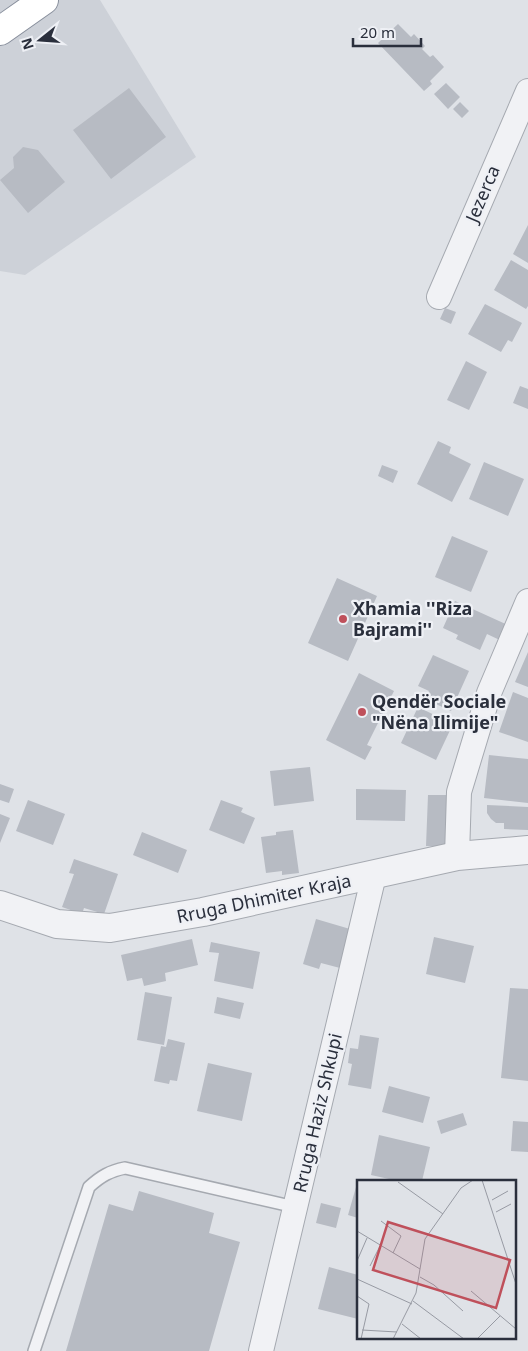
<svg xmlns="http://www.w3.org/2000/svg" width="528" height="1351" font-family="'Noto Sans',sans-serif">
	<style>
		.built { fill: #cdd1d8 }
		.building { fill: #b7bbc3 }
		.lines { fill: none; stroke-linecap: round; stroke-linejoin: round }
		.service-casing { stroke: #a5a9b0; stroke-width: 14 }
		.minor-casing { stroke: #a5a9b0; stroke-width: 26 }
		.tertiary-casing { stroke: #a5a9b0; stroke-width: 30 }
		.trunk-casing { stroke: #888f9c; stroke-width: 30 }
		.service { stroke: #f1f2f5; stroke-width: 11 }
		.minor { stroke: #f1f2f5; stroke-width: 24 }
		.tertiary { stroke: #f1f2f5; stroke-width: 28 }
		.trunk { stroke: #fff; stroke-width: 28 }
		.poi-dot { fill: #bf505b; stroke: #eef0f5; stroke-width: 2 }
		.labels { text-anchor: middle; stroke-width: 4.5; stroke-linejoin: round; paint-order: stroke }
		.street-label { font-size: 18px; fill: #2a2f3c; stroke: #eef0f5 }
		.poi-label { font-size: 18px; font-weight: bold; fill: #2a2f3c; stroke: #eef0f5; text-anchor: start }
		.inset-road { fill: none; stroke: #979aa3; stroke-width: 1 }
		.view { fill: #bf505b; fill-opacity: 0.15; stroke: #bf505b; stroke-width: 2.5 }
		.inset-edge { fill: none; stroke: #2a2f3c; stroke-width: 2.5 }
	</style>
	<rect width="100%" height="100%" fill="#dfe2e7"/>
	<path class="built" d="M0 0H100L196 157 25 275 0 271Z"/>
	<path class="building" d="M398 24 411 37 414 34 425 46 422 49 430 57 433 55 444 67 430 81 432 84 424 91 378 43Z
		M446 83 460 97 448 109 434 94Z
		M129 88 166 137 111 179 73 130Z
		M460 102 469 111 462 118 453 109Z
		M23 147 38 150 65 182 28 213 0 180 14 168 13 157Z
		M528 225V263L513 254Z
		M511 260 528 270V306L526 309 494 290Z
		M485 304 522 323 512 342 508 340 501 352 468 334Z
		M445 308 456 312 451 324 440 319Z
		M466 361 487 372 469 410 447 400Z
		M520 386 528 389V409L513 403Z
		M438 441 451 447 449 453 471 464 452 502 417 484Z
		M484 462 524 479 508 516 469 499Z
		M382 465 398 471 393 483 378 476Z
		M452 536 488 551 471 592 435 577Z
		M337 578 377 596 348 661 308 643Z
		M455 601 512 627 506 643 487 634 480 650 456 639 458 635 443 628Z
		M528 652V687L515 682Z
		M433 655 469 671 451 711 425 699 429 691 418 686Z
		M359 673 394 691 367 745 372 747 365 760 326 740Z
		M513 692 528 698V742L499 732Z
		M418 707 453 724 436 760 401 743Z
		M489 755 528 759V803L484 798Z
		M310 767 314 801 274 806 270 771Z
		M0 784 14 789 9 803 0 800Z
		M356 789 406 790 405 821 356 820Z
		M428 795H449L448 847 426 846Z
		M28 800 65 814 53 845 16 831Z
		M221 800 243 808 241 812 255 818 244 844 209 830Z
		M487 805 528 807V830L504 829V823H496L491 819 487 813Z
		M0 814 10 818 0 843Z
		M293 830 299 873 282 875V871L266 873 261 837 276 835V832Z
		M142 832 187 850 178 873 133 855Z
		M74 859 118 874 104 914 84 908 82 914 62 907 74 874 69 873Z
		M316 919 350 929 340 968 321 963 319 969 303 964Z
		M434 937 474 946 465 983 426 974Z
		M192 939 198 965 165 973 166 981 144 986 142 978 127 981 121 955Z
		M211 942 260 952 253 989 214 981 219 953 209 952Z
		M510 988 528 989V1081L501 1078Z
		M145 992 172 997 164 1045 137 1040Z
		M217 997 244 1003 240 1019 214 1013Z
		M360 1035 379 1038 371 1089 348 1085 352 1064 348 1063 350 1048 358 1049Z
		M168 1039 185 1043 177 1081 170 1080 169 1084 154 1081 161 1046 166 1047Z
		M208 1063 252 1073 242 1121 197 1111Z
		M389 1086 430 1097 423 1123 382 1112Z
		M463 1113 467 1125 441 1134 437 1121Z
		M513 1121 528 1122V1152L511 1151Z
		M379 1135 430 1147 422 1181H398L371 1175Z
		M356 1187 358 1188V1218L348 1215Z
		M139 1191 214 1213 209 1233 240 1242 209 1351H66L109 1204 133 1211Z
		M321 1203 341 1208 336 1228 316 1223Z
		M329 1267 358 1275V1319L318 1309Z"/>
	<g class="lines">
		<defs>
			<path id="service" d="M34 1351 89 1187C101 1176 110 1171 125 1168L295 1207"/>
			<path id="minor" d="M439 297 528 91
				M457 856 459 792 489 693 528 601
				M261 1351 374 875"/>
			<path id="tertiary" d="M0 905 57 924 110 928 203 912 457 856 528 850"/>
			<path id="trunk" d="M0 31 44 0"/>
		</defs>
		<use href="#service" class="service-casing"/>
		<use href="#minor" class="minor-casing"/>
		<use href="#tertiary" class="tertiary-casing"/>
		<use href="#trunk" class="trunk-casing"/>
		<use href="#service" class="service"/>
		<use href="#minor" class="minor"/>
		<use href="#tertiary" class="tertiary"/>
		<use href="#trunk" class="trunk"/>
	</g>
	<g class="poi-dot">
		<circle cx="343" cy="619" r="5"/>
		<circle cx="362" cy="712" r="5"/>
	</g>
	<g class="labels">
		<g class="street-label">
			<text transform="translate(483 194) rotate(-67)" y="6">Jezerca</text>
			<text transform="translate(264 899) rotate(-12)" y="6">Rruga Dhimiter Kraja</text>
			<text transform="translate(318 1113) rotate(-77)" y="6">Rruga Haziz Shkupi</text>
		</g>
		<g class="poi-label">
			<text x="353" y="615">Xhamia ''Riza<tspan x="353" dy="21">Bajrami''</tspan></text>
			<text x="372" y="708">Qendër Sociale<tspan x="372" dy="21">"Nëna Ilimije"</tspan></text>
		</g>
	</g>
	<g transform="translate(357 1180)">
		<rect width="159" height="159" fill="#dfe2e7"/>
		<path class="inset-road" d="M125 0 159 104M41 2 86 34M135 20 151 11M139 32 154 24M24 41 44 56 36 73M0 51 63 89M0 81 10 58M13 86 23 66M63 97 77 105 106 131M0 99 55 124M114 111 159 149M0 116 12 124 4 159M56 121 107 159M45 144 64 159M5 150 40 152M36 159 59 113 68 59 104 8 116 0M120 159 143 136"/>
		<path class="view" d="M31 42 153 80 139 128 16 90Z"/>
		<rect width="159" height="159" class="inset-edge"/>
	</g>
	<g transform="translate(40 40) rotate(253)" stroke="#eef0f5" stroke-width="4" paint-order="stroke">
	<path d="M0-4L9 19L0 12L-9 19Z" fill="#2a2f3c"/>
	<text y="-8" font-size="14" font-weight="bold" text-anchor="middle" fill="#2a2f3c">N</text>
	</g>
	<path d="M353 38v8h68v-8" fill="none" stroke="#2a2f3c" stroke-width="2.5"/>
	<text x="360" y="38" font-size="15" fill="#2a2f3c" stroke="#eef0f5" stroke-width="4" paint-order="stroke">20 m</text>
</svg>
